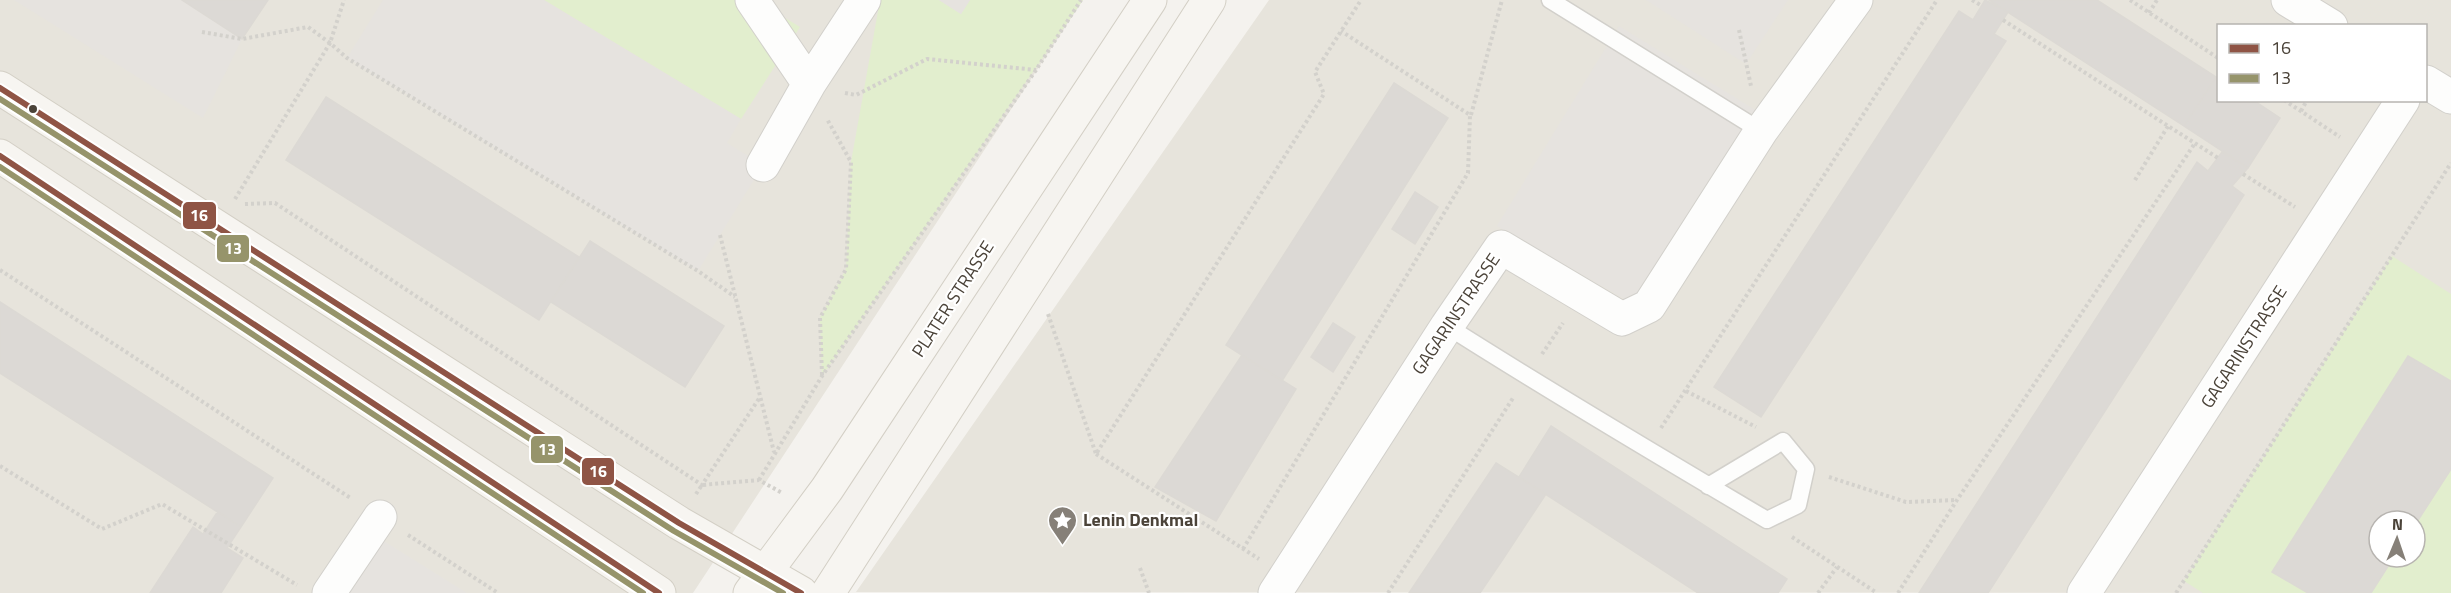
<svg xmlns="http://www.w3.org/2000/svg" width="2451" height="593" font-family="'Titillium Web',sans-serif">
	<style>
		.residential { fill: #e7e4dc; fill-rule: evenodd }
		.green { fill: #e2eece; fill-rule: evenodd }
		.parking { fill: #e6e3df }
		.building { fill: #dcd9d5; stroke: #dcd9d4; stroke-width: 1.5 }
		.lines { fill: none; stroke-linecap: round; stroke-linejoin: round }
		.lane-casing { stroke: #d2d0cb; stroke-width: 19 }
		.street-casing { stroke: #d2d0cb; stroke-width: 35 }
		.secondary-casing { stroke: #d3cfc5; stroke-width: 35 }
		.path { stroke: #d3d1cc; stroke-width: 4; stroke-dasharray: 3 3; stroke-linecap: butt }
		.lane { stroke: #fdfdfc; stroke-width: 16 }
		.street { stroke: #fdfdfc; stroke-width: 33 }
		.secondary { stroke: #f7f5f1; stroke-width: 33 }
		.bus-1-casing { stroke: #fff; stroke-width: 10 }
		.bus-2-casing { stroke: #fff; stroke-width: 10 }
		.bus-1 { stroke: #8f5445; stroke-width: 6 }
		.bus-2 { stroke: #96946b; stroke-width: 6 }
		.bus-dot { fill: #4b4339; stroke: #fff; stroke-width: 2 }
		.labels { text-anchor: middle; stroke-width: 4.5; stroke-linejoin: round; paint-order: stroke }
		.street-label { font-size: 18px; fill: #4b4339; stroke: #fff }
		.poi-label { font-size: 18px; font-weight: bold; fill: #4b4339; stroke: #fff; text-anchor: start }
		.line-badge { stroke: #fff; stroke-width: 2 }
		.badge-label { font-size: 16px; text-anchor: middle; font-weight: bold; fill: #fff }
	</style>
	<rect width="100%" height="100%" fill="#f4f2ee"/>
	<path class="residential" d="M0 0H1083L693 593H0Z
		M1269 0H2451V593L856 592ZM2218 26H2426V100H2218ZM2379 521H2415V557H2379Z"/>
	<path class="green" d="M544 0H756L800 27 741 119Z
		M880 0H939L961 14 970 0H1083L822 376 820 318 846 269 851 162Z
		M2392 256 2451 294V593H2203L2184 581ZM2379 521H2415V557H2379Z"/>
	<path class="parking" d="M14 0H182L242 39 203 118Z
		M383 0H544L741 119 727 143 763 165 698 271 347 58Z
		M939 0H970L961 14Z
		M1646 0H1788L1746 64Z
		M1619 26 1757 111 1635 305 1497 226Z
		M379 538 467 593H345Z"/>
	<path class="building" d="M182 0H268L242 39Z
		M1985 0 2008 12 1994 34 2006 41 1761 417 1714 387 1959 11 1973 20Z
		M1989 0H2097L2216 77 2184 126Z
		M2216 77 2218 78V100H2253L2280 118 2248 168 2184 126Z
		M1394 83 1448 118 1282 381 1226 345Z
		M326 97 579 257 539 320 286 160Z
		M2222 152 2248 168 2232 186 2244 195 1988 593H1919L2197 162 2208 171Z
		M1415 192 1438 207 1415 244 1392 229Z
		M590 241 724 326 685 387 551 302Z
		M0 302 273 478 241 527 0 373Z
		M1333 323 1355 337 1333 372 1311 357Z
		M1242 355 1296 389 1216 521 1155 487Z
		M2408 356 2451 381V469L2415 525V521H2379V557H2394L2371 593H2308L2272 572Z
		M1551 426 1787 579 1778 593H1698L1519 477Z
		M1496 463 1546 494 1503 559 1480 593H1409Z
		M218 511 241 527 227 548 243 558 221 593H150L193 527 203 534Z"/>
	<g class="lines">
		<defs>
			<path id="lane" d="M1550 0 1761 131
				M1447 326C1552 393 1659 456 1767 520L1798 505 1806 469 1783 441 1708 486"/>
			<path id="street" d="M752 0 809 84
				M2288 0 2331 26
				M2426 82 2451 97
				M763 165 809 84 864 0
				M329 593 380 517
				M1275 593 1447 326 1501 247 1622 319 1649 306 1761 131 1856 0
				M2084 593 2403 100"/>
			<path id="secondary" d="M0 88 679 523 801 593
				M0 156 659 593
				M750 593 827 489 1150 0
				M828 593 1209 0"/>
		</defs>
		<use href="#lane" class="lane-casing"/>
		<use href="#street" class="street-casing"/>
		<use href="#secondary" class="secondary-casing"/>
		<path class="path" d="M1972 0 1982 6
			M2130 0 2218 58
			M2149 13 2157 0
			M2003 20 2218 158
			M1739 30 1751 86
			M202 32 242 39 308 27 330 43 344 0
			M845 93 856 95 927 59 1036 70
			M2284 100 2340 137
			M2301 111 2307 100
			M1471 115 1502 0
			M2243 174 2295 207
			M2135 180 2168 126
			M235 199 330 43 347 58 698 271 735 297
			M245 204 275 203 702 485 760 397
			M720 235 774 452
			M0 270 352 499
			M1048 314 1096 454 1324 94 1315 72 1361 0
			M1542 354 1563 323
			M822 375 820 318 846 269 851 162 827 119
			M1686 391 1756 427
			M1661 428 1937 0
			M1096 454 1259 559
			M0 466 102 529 162 504 297 585
			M1829 477 1906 502 1957 500
			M759 480 822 376 1036 70 1081 0
			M696 494 702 485 759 480 782 493
			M408 535 498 593
			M1792 537 1877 593
			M1243 549 1468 173 1470 115 1341 31
			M1140 568 1149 593
			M1388 593 1513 398
			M1818 593 1837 567
			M1898 593 1957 500 2195 143
			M2176 593 2451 163"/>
		<use href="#lane" class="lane"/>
		<use href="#street" class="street"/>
		<use href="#secondary" class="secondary"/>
		<defs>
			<path id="bus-1" d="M0 88 679 523 801 593
				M0 156 659 593"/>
			<path id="bus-2" d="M0 99 674 531 783 593
				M0 167 643 593"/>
		</defs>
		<use href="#bus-1" class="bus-1-casing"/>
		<use href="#bus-2" class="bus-2-casing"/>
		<use href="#bus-1" class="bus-1"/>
		<use href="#bus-2" class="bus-2"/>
	</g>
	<defs>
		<symbol id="sight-pin" viewBox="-11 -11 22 30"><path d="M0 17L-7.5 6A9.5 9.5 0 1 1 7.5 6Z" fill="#868078" stroke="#fff"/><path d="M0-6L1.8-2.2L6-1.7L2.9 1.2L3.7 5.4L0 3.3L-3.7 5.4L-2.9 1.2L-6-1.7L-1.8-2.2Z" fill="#fff"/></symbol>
	</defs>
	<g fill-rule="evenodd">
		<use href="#sight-pin" x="1046" y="504" width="33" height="45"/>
	</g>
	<circle class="bus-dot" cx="33" cy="109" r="5"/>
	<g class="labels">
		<g class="street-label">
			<text transform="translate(953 299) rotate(-57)" y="6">PLATER STRASSE</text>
			<text transform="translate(1456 314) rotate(-56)" y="6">GAGARINSTRASSE</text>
			<text transform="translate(2244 347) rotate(-57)" y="6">GAGARINSTRASSE</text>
		</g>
		<g class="poi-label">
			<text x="1083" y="526">Lenin Denkmal</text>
		</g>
	</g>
	<g class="line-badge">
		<rect x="182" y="201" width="35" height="29" rx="6" fill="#8f5445"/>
		<rect x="216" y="234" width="34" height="29" rx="6" fill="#96946b"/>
		<rect x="530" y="435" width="34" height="29" rx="6" fill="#96946b"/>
		<rect x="581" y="457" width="34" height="29" rx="6" fill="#8f5445"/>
	</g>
	<g class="badge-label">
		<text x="199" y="221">16</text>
		<text x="233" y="254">13</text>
		<text x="547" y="455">13</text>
		<text x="598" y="477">16</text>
	</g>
	<rect x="2217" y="24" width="210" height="78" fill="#ffffff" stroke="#b7b4b0" stroke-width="1.5"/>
	<rect x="2229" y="44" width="30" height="9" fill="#8f5445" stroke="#b7b4b0" stroke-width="1.5"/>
	<text x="2271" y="54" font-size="18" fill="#4b4339">16</text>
	<rect x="2229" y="74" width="30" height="9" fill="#96946b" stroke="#b7b4b0" stroke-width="1.5"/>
	<text x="2271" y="84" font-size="18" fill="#4b4339">13</text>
	<g transform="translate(2397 539) rotate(2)"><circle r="28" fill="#ffffff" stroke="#b7b4b0" stroke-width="1.5"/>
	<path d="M0-4.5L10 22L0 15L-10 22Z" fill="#868078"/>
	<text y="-9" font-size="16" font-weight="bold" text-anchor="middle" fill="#4b4339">N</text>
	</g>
</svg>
